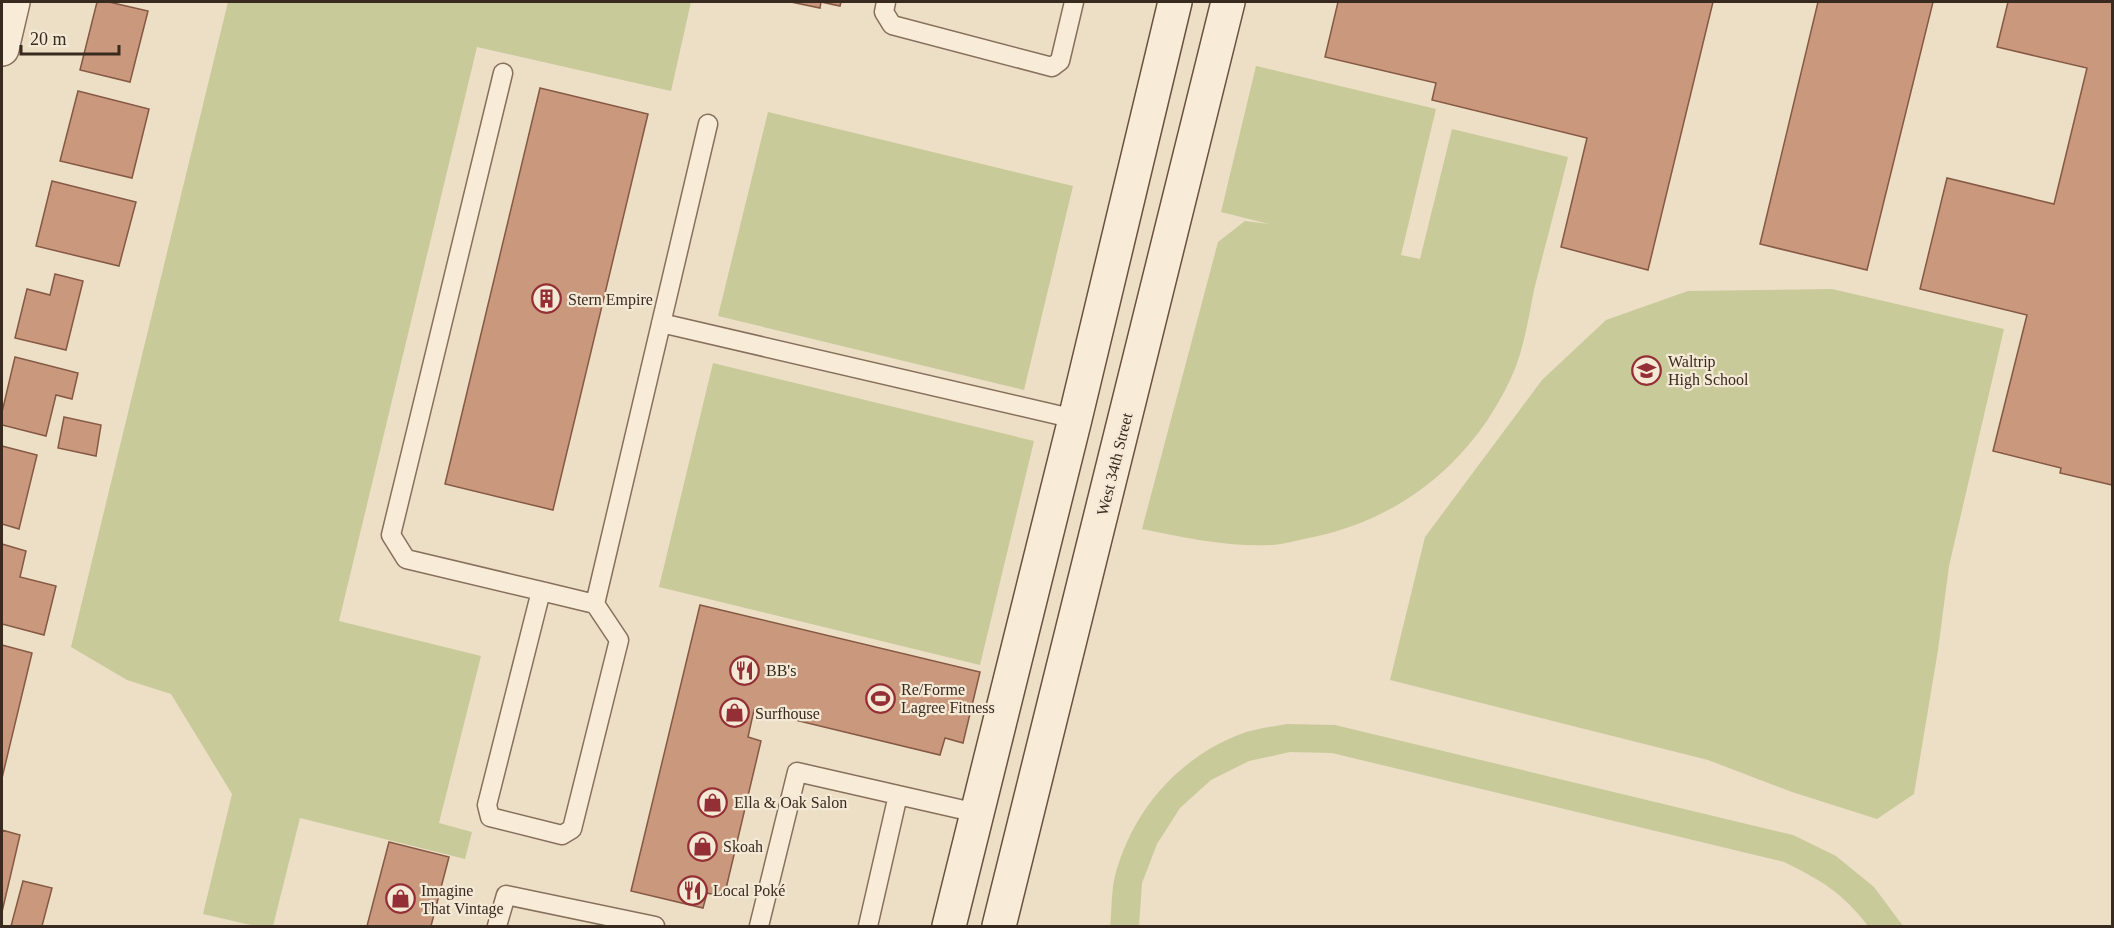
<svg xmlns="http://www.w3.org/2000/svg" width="2114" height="928" font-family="'Times New Roman',serif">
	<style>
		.green { fill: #c8ca9a }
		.building { fill: #c9987d; stroke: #855943; stroke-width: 1.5 }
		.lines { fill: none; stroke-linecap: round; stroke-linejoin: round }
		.service-casing { stroke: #87705c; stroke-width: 21 }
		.minor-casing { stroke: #87705c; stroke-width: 36 }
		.secondary-casing { stroke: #69513f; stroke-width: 36 }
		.service { stroke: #f8ecd9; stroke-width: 18 }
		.minor { stroke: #f8ecd9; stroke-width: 33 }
		.secondary { stroke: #f8ecd9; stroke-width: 33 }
		.labels { text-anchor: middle; stroke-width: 4.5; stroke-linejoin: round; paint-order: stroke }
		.poi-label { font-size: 16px; fill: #382a1f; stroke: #f4e9d5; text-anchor: start }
		.street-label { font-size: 16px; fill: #382a1f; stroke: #f4e9d5 }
	</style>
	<rect width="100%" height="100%" fill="#eddec6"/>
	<path class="green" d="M228 2H691L671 91 477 47 339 621 481 656 439 823 472 832 465 859 300 818 273 926H255L203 914 232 794 171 694 127 680 71 647Z
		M1256 66 1436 109 1401 255 1420 259 1452 129 1568 157C1557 202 1545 246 1534 290 1528 320 1524 350 1511 378 1471 464 1398 522 1304 539 1294 541 1283 544 1273 545 1228 547 1186 538 1142 529L1218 242 1245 221 1269 224 1221 212Z
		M768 112 1073 186 1024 390 718 316Z
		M1832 289 2004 329 1949 566 1938 650 1914 794 1877 819 1792 792 1708 760 1390 680 1425 537 1542 380 1606 320 1688 291Z
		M713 363 1034 441 980 665 659 587Z
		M1287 724 1335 725 1793 835 1836 856 1874 887 1903 926H1868C1843 893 1821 880 1784 862L1332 753 1290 752 1249 761 1211 780 1180 808 1157 844 1142 883 1139 926H1110C1112 910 1111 892 1115 876 1132 812 1176 760 1238 735 1253 729 1271 727 1287 724Z"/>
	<path class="building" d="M97 2H109L148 11 130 82 80 70Z
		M791 2H841L840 6 821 2 820 8Z
		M1338 2H1713L1648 270 1561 247 1587 138 1432 100 1436 83 1325 57Z
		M1818 2H1933L1867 270 1760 244Z
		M2008 2H2112V485L2060 473 2061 468 1993 451 2027 315 1920 289 1947 178 2054 204 2087 68 1997 47Z
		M540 88 648 114 553 510 445 484Z
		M78 91 149 109 132 178 60 161Z
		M52 181 136 202 119 266 36 246Z
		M55 274 83 281 66 350 15 338 27 289 50 295Z
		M15 357 78 373 72 399 56 395 46 436 2 425V412Z
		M64 417 101 425 96 456 58 448Z
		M2 446 37 455 19 529 2 524Z
		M2 544 26 551 20 577 56 586 44 635 2 624Z
		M700 605 980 672 963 743 945 738 940 755 754 710 748 737 761 741 724 897 707 893 703 908 631 891Z
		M2 645 32 653 2 778Z
		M2 830 20 835 2 912Z
		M389 842 449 857 431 926H367Z
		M23 881 52 888 42 926H11Z"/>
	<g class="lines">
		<defs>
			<path id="service" d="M886 2 884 12 892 25 1052 67 1060 61 1074 2
				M503 73 391 535 406 559 541 591
				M661 323 1075 419
				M595 604 541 591 487 805 490 817 562 835 572 829 619 640 595 604 708 124
				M497 926 506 895 655 926
				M759 926 797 772 977 813
				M868 926 898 795"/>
			<path id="minor" d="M2 49 13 2"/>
			<path id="secondary" d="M949 926 1075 419 1175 2
				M999 926 1228 2"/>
		</defs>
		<use href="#service" class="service-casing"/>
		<use href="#minor" class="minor-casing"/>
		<use href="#secondary" class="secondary-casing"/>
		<use href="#service" class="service"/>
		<use href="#minor" class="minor"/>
		<use href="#secondary" class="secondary"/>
	</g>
	<defs>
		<symbol id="building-ring" viewBox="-11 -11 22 22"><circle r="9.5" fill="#f4e9d5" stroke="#942f36" stroke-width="1.5"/><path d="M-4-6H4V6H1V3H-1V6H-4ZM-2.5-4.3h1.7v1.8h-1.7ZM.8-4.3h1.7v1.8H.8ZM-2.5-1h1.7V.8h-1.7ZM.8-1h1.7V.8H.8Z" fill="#942f36"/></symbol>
		<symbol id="school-ring" viewBox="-11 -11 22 22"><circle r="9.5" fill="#f4e9d5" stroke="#942f36" stroke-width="1.5"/><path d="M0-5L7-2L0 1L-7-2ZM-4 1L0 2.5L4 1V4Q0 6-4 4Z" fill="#942f36"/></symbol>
		<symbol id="restaurant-ring" viewBox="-11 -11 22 22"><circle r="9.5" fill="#f4e9d5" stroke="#942f36" stroke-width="1.5"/><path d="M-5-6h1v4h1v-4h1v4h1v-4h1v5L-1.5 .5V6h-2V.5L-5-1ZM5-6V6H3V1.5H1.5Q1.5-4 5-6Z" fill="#942f36"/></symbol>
		<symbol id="stadium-ring" viewBox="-11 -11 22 22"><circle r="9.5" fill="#f4e9d5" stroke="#942f36" stroke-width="1.5"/><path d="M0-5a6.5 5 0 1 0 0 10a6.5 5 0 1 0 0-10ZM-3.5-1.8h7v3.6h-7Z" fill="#942f36"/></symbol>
		<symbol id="shop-ring" viewBox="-11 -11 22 22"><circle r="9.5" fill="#f4e9d5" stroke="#942f36" stroke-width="1.5"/><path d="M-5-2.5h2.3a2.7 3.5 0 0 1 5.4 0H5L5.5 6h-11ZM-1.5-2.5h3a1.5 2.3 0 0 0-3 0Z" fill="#942f36"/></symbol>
	</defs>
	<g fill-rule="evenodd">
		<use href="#building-ring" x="530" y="282" width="33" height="33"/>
		<use href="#school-ring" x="1630" y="354" width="33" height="33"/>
		<use href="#restaurant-ring" x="728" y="654" width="33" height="33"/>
		<use href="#stadium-ring" x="864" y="682" width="33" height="33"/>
		<use href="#shop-ring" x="718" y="696" width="33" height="33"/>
		<use href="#shop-ring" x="696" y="786" width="33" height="33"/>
		<use href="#shop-ring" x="686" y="830" width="33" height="33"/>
		<use href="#restaurant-ring" x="676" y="874" width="33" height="33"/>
		<use href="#shop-ring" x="384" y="882" width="33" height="33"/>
	</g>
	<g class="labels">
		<g class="poi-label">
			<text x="568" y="305">Stern Empire</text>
			<text x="1668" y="367">Waltrip<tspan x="1668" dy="18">High School</tspan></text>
			<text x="766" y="676">BB's</text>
			<text x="901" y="695">Re/Forme<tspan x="901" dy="18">Lagree Fitness</tspan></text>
			<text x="755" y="719">Surfhouse</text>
			<text x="734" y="808">Ella &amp; Oak Salon</text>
			<text x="723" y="852">Skoah</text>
			<text x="421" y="896">Imagine<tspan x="421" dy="18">That Vintage</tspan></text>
			<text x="713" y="896">Local Poké</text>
		</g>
		<g class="street-label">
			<text transform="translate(1114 464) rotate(-76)" y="6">West 34th Street</text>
		</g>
	</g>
	<rect width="2114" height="928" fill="none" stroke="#382a1f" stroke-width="6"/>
	<path d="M21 45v9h98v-9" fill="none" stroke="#382a1f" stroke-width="3"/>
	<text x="30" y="45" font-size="18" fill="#382a1f" stroke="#f4e9d5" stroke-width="4.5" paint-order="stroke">20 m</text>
</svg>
